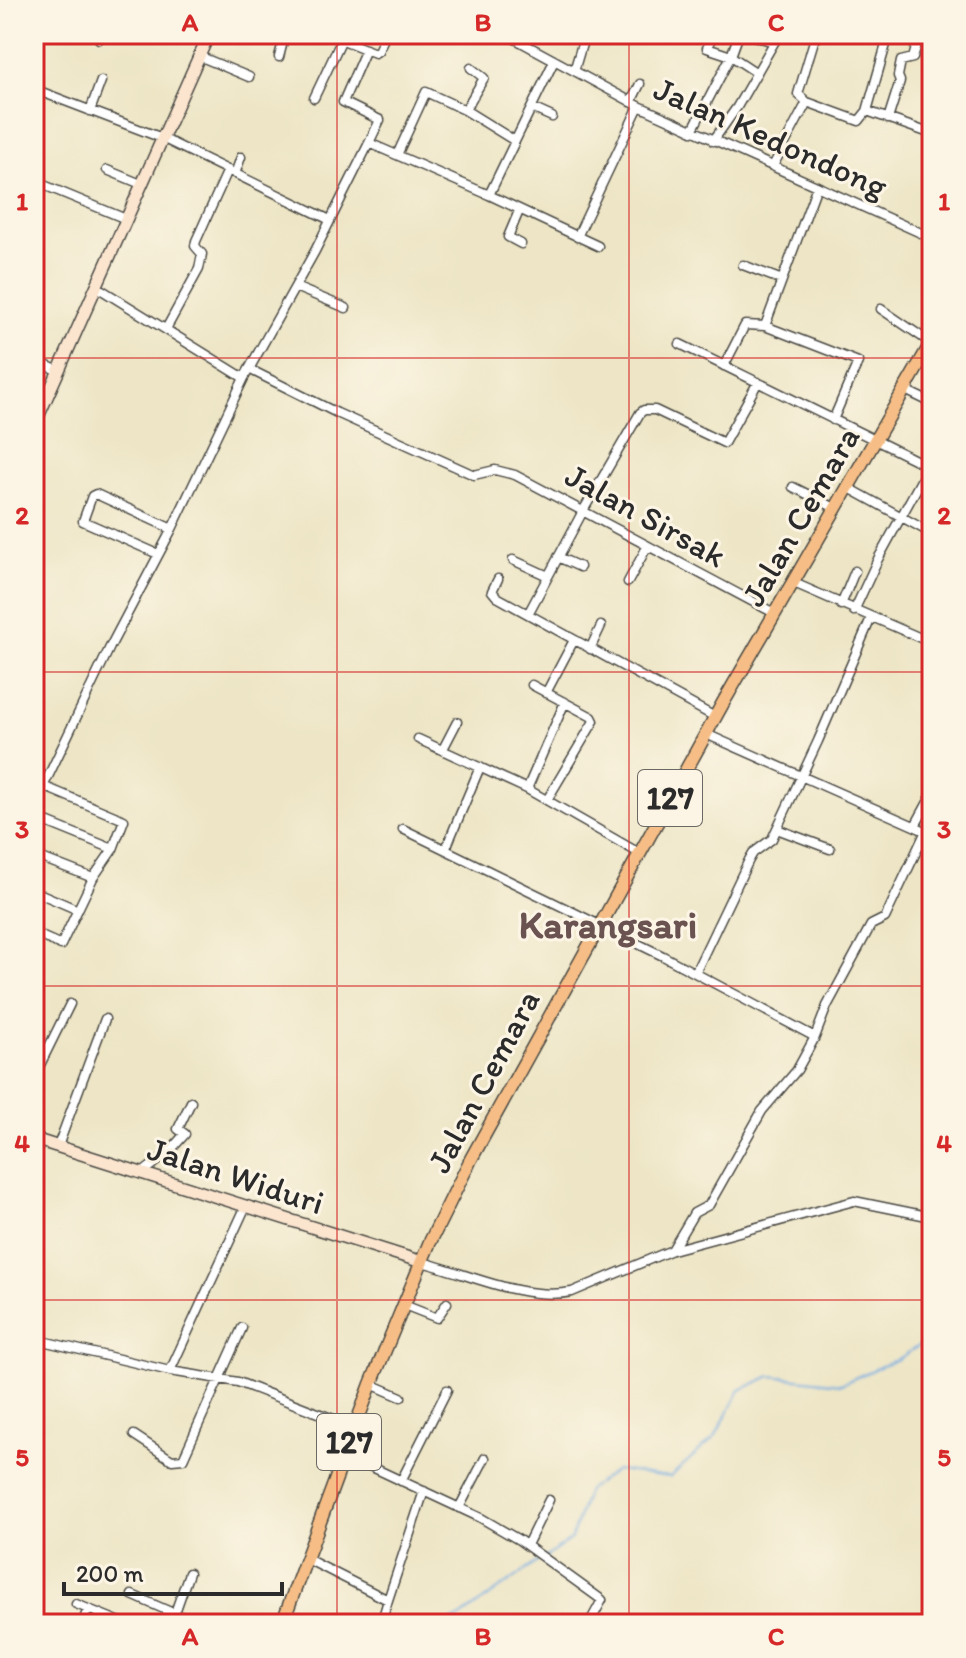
<svg xmlns="http://www.w3.org/2000/svg" width="966" height="1658" font-family="Itim,sans-serif">
	<style>
		.lines { fill: none; stroke-linecap: round; stroke-linejoin: round }
		.stream { stroke: #71aae1; stroke-width: 2 }
		.minor-casing { stroke: #484742; stroke-width: 11 }
		.secondary-casing { stroke: #484742; stroke-width: 14 }
		.primary-casing { stroke: #484742; stroke-width: 15 }
		.minor { stroke: #fff; stroke-width: 8 }
		.secondary { stroke: #fbe5cf; stroke-width: 11 }
		.primary { stroke: #f6be86; stroke-width: 12 }
		.grid { fill: none; stroke: #d62828; stroke-width: 2; stroke-opacity: 0.55 }
		.labels { text-anchor: middle; stroke-width: 6; stroke-linejoin: round; paint-order: stroke }
		.shield { fill: #fcf5e5; stroke: #6a6863; stroke-width: 2 }
		.shield-label { font-size: 32px; font-weight: bold; fill: #2b2b2b }
		.street-label { font-size: 34px; fill: #2b2b2b; stroke: #fcf5e5 }
		.quarter-label { font-size: 38px; font-weight: bold; fill: #6a5350; stroke: #fcf5e5 }
		.neatline { fill: none; stroke: #d62828; stroke-width: 3 }
		.grid-label { font-size: 26px; text-anchor: middle; font-weight: bold; fill: #d62828 }
	</style>
	<rect width="100%" height="100%" fill="#fcf5e5"/>
	<filter id="ink" filterUnits="userSpaceOnUse"><feTurbulence type="fractalNoise" baseFrequency=".0125" numOctaves="2"/><feDisplacementMap in="SourceGraphic" scale="16" xChannelSelector="R" yChannelSelector="G"/><feConvolveMatrix kernelMatrix="1 2 1 2 8 2 1 2 1" color-interpolation-filters="sRGB"/></filter>
	<filter id="wash" filterUnits="userSpaceOnUse"><feTurbulence type="fractalNoise" baseFrequency=".006" numOctaves="4" result="noise"/><feDisplacementMap in="SourceGraphic" scale="32" xChannelSelector="R" yChannelSelector="G"/><feGaussianBlur stdDeviation="1.8" result="paint"/><feColorMatrix in="noise" values="0 0 0 0 0 0 0 0 0 0 0 0 0 0 0 0 0 1.4 0 .05"/><feComposite in="paint" operator="in"/></filter>
	<g filter="url(#wash)">
		<rect width="100%" height="100%" fill="#ede5c5"/>
		<g class="lines">
			<path class="stream" d="M546 1557 571 1539 588 1490 616 1470 670 1477 715 1437 740 1390 771 1376 841 1384 900 1358 926 1341 932 1316
				M444 1624 459 1618 540 1560"/>
		</g>
	</g>
	<g filter="url(#ink)">
		<g class="lines">
			<defs>
				<path id="minor" d="M328 34 375 53 378 51 386 34
					M506 34 639 106 932 238
					M739 34 731 56 757 73
					M748 34 774 42
					M816 34 798 94 807 102 859 121 867 111 889 34
					M99 39 102 34
					M366 49 343 102 380 120 369 143
					M199 56 249 77
					M279 57 285 34
					M574 71 585 34
					M39 91 162 138 330 220
					M314 98 342 39
					M631 102 640 84
					M532 108 552 117
					M465 110 484 78 471 68
					M90 111 101 81
					M867 111 932 134
					M888 119 900 81 898 76 901 61 913 58 918 41 914 34
					M692 131 731 56 707 48 713 34
					M713 141 737 107 779 34
					M397 155 426 92 465 110 515 141
					M773 166 807 102
					M107 170 141 184
					M235 174 241 157
					M34 181 126 219
					M817 186 765 326 858 362 833 420
					M489 195 598 246
					M519 211 508 237 521 244
					M577 237 639 106
					M743 265 782 280
					M97 287 244 378 315 251 369 143 489 195 554 61
					M295 287 346 308
					M881 309 931 343
					M166 329 199 269 202 254 195 246 196 241 228 170
					M680 344 932 468
					M34 360 59 371
					M724 366 745 325 765 326
					M249 369 337 413 474 475 495 470 515 475 776 614
					M905 390 932 403
					M34 483 36 484
					M793 487 837 509
					M849 488 929 532
					M158 554 83 521 92 496 96 494 172 529
					M558 557 580 567
					M513 560 548 576
					M498 579 492 591 497 597 715 717
					M628 582 647 547
					M794 583 932 643
					M841 605 855 571
					M854 611 878 559 929 466
					M528 614 583 511 640 413 644 410H655L724 443 758 382
					M590 649 601 626
					M532 685 592 717 594 721 547 800
					M546 693 574 640
					M706 734 932 834
					M418 739 527 789 639 853
					M443 749 457 722
					M527 789 565 702
					M34 806 110 647 172 529 244 378
					M34 817 113 849
					M915 826 932 795
					M403 829 663 956 815 1037
					M777 829 830 849
					M446 848 480 767
					M34 855 93 878
					M34 891 78 910
					M34 933 61 945 93 878 113 849 124 820 43 786
					M695 973 749 860 753 853 772 839 818 741 871 618
					M34 1077 70 1004
					M34 1098V1110
					M58 1146 105 1019
					M141 1174 168 1153 185 1134 178 1129 191 1102
					M672 1250 694 1213 709 1205 762 1111 797 1070 815 1037 827 1006 871 925 885 918 926 831
					M422 1262C469 1274 523 1301 572 1292L672 1250 854 1201 932 1217
					M404 1305 437 1318 447 1303
					M34 1339 170 1371 238 1382 354 1427
					M170 1371 245 1208
					M371 1384 401 1397
					M134 1435 172 1460 183 1459 242 1328
					M344 1454 481 1518 519 1540 602 1600 589 1624
					M401 1481 447 1390
					M459 1508 485 1458
					M527 1545 549 1500
					M307 1559 388 1600 381 1624
					M132 1595 198 1624
					M388 1600 424 1491
					M76 1604 125 1624
					M82 1624 88 1609
					M171 1624 189 1573"/>
				<path id="secondary" d="M34 426 209 34
					M34 1139 422 1262"/>
				<path id="primary" d="M282 1624 371 1384 429 1244 471 1159 723 703 932 342"/>
			</defs>
			<use href="#minor" class="minor-casing"/>
			<use href="#secondary" class="secondary-casing"/>
			<use href="#primary" class="primary-casing"/>
			<use href="#minor" class="minor"/>
			<use href="#secondary" class="secondary"/>
			<use href="#primary" class="primary"/>
		</g>
	</g>
	<path class="grid" d="M337 34V1624M629 34V1624M34 358H932M34 672H932M34 986H932M34 1300H932"/>
	<g class="labels">
		<g class="shield">
			<rect x="638" y="770" width="64" height="56" rx="6"/>
			<rect x="317" y="1414" width="64" height="56" rx="6"/>
		</g>
		<g class="shield-label">
			<text x="670" y="809">127</text>
			<text x="349" y="1453">127</text>
		</g>
		<g class="street-label">
			<text transform="translate(771 137) rotate(24)" y="12">Jalan Kedondong</text>
			<text transform="translate(646 515) rotate(29)" y="12">Jalan Sirsak</text>
			<text transform="translate(800 516) rotate(-60)" y="12">Jalan Cemara</text>
			<text transform="translate(483 1081) rotate(-62)" y="12">Jalan Cemara</text>
			<text transform="translate(236 1175) rotate(18)" y="12">Jalan Widuri</text>
		</g>
		<g class="quarter-label">
			<text x="608" y="938">Karangsari</text>
		</g>
	</g>
	<rect width="966" height="1658" fill="none" stroke="#fcf5e5" stroke-width="88"/>
	<path d="M64 1582v12h218v-12" fill="none" stroke="#2b2b2b" stroke-width="4"/>
	<text x="76" y="1582" font-size="24" fill="#2b2b2b" stroke="#fcf5e5" stroke-width="6" paint-order="stroke">200 m</text>
	<rect x="44" y="44" width="878" height="1570" class="neatline"/>
	<g class="grid-label">
		<text x="190" y="31">A</text>
		<text x="483" y="31">B</text>
		<text x="776" y="31">C</text>
		<text x="22" y="210">1</text>
		<text x="944" y="210">1</text>
		<text x="22" y="524">2</text>
		<text x="944" y="524">2</text>
		<text x="22" y="838">3</text>
		<text x="944" y="838">3</text>
		<text x="22" y="1152">4</text>
		<text x="944" y="1152">4</text>
		<text x="22" y="1466">5</text>
		<text x="944" y="1466">5</text>
		<text x="190" y="1645">A</text>
		<text x="483" y="1645">B</text>
		<text x="776" y="1645">C</text>
	</g>
</svg>
